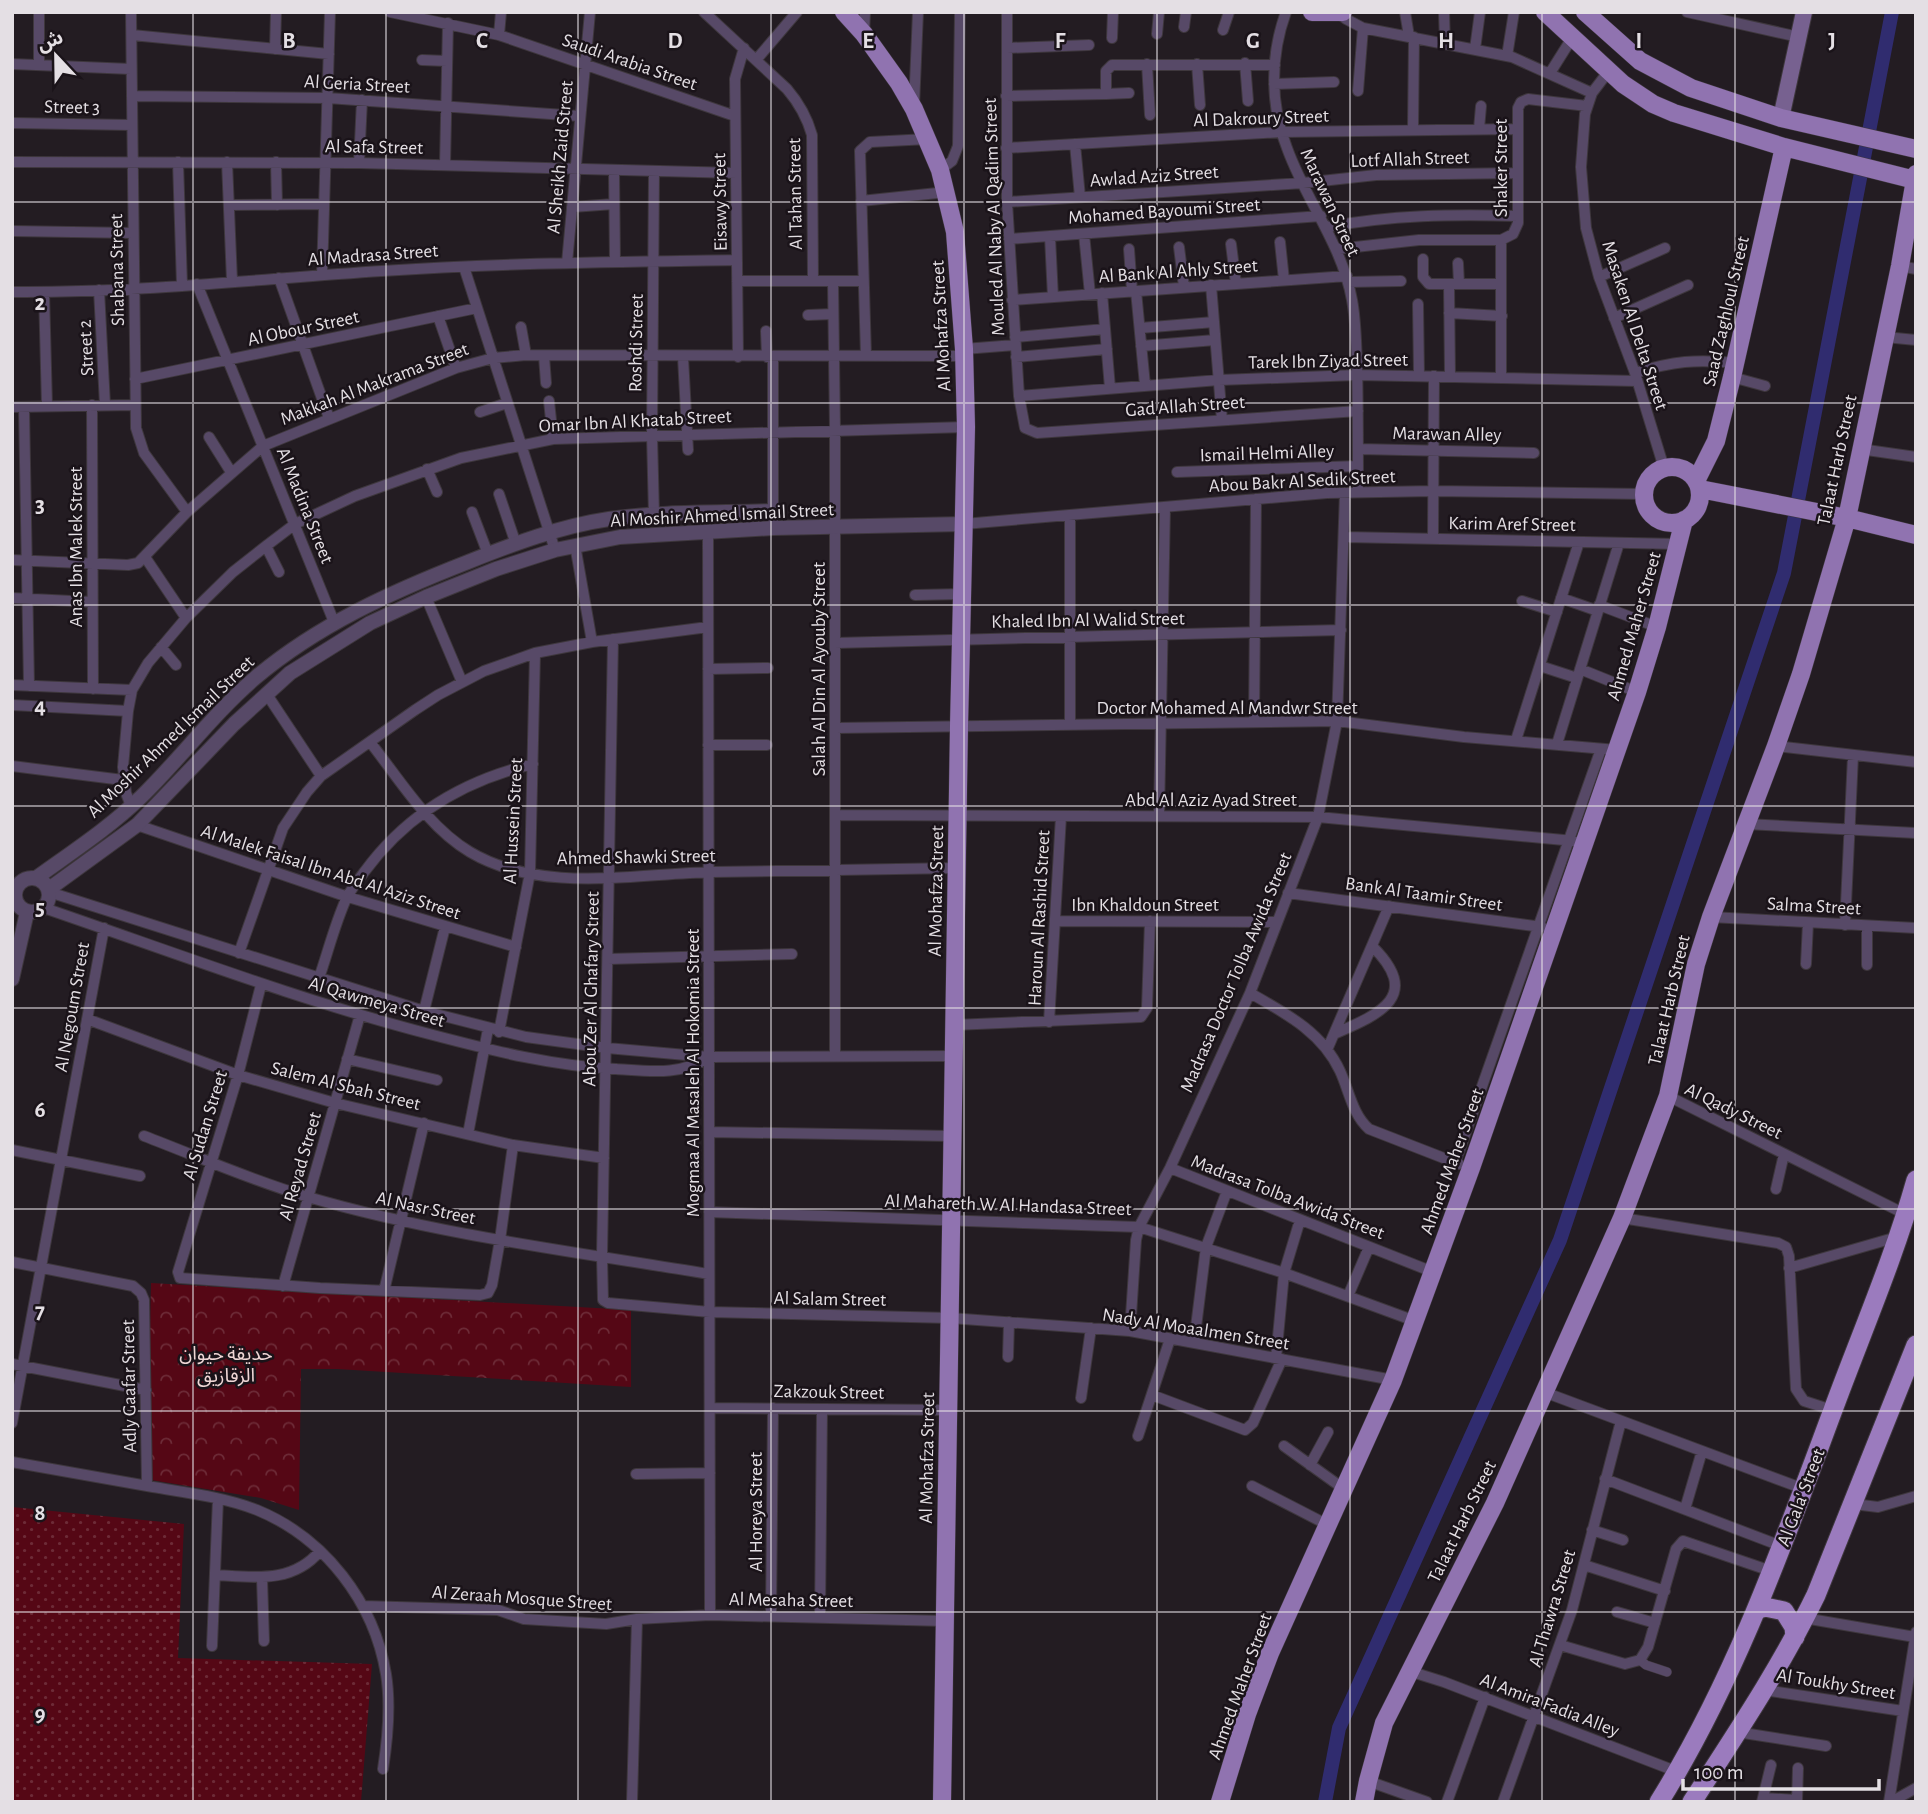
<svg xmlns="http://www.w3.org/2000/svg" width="1928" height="1814" font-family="'Alegreya Sans','Noto Sans Arabic',sans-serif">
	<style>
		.grass { fill: url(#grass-dots) }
		.park { fill: url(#park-crowns) }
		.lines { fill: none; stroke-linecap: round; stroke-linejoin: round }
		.canal { stroke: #302c6f; stroke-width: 14 }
		.pedestrian-casing { stroke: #3e373d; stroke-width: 10 }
		.minor-casing { stroke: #3e373d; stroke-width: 12 }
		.tertiary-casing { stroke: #3e373d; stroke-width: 16 }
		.secondary-casing { stroke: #3e373d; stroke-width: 18 }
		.primary-casing { stroke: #3e373d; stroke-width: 19 }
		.trunk-casing { stroke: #3e373d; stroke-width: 21 }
		.pedestrian { stroke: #574967; stroke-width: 9 }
		.minor { stroke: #574967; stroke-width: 10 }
		.tertiary { stroke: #574967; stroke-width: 14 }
		.secondary { stroke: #776190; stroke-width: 16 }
		.primary { stroke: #9073b0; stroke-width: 18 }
		.trunk { stroke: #9b7bbe; stroke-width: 19 }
		.grid { fill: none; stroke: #e4dfe4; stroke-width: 2; stroke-opacity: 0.55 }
		.labels { text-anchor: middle; stroke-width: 5; stroke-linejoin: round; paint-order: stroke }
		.street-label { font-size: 19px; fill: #e4dfe4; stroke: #1a1319 }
		.park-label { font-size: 19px; fill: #efd6d5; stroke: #1a1319 }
		.grid-label { font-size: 23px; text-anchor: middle; font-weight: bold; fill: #e4dfe4; stroke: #1a1319; stroke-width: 5; stroke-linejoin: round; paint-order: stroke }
	</style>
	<defs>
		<pattern id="grass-dots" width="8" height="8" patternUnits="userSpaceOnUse" patternTransform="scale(1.75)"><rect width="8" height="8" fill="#550715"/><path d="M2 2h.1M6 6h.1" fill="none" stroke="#6d2b37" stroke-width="1.8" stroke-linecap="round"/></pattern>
		<pattern id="park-crowns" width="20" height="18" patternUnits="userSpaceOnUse" patternTransform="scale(1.75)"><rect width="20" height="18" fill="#550715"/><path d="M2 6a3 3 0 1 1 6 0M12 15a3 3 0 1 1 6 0" fill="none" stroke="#6d2b37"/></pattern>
	</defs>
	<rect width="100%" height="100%" fill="#231c22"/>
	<path class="grass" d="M12 1507 184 1524 178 1658 372 1664 361 1802H12Z"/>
	<path class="park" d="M151 1283 631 1310V1387L337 1369H301L299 1510 261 1498 151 1480 149 1379Z"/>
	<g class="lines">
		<path class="canal" d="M1325 1802 1339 1728 1560 1240 1784 573 1892 12"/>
		<defs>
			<path id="pedestrian" d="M1640 1660 1646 1665 1667 1672"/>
			<path id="minor" d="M131 12 136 428 144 453 187 512
				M390 12 499 35 735 116
				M704 12 787 89C799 103 807 117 812 135L813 281
				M1007 12V202L1019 396 1025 428 1037 433 1358 411
				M1286 12C1270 56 1270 105 1287 148 1306 201 1342 244 1352 300 1356 321 1356 343 1357 364 1358 407 1358 450 1358 492
				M1405 12 1409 36
				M1444 12 1445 43
				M1687 12 1799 37
				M1338 13 1346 19 1363 28 1512 57 1592 93
				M1184 27 1186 12
				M1223 30 1229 12
				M864 34 865 12
				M1157 34 1159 12
				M132 35 329 54
				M499 35 501 12
				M1112 38 1113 12
				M1007 48 1089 45
				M275 49 276 12
				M1475 49 1480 12
				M1507 56 1514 12
				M422 60 447 61
				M756 60 797 12
				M1245 63 1248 101
				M12 64 131 69
				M1147 64 1150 115
				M1197 64 1200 105
				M39 65V12
				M1608 72 1592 93 1585 114 1581 167 1586 228 1599 277 1635 373 1664 468
				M1550 73 1572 38
				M1274 84 1334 82
				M1358 91 1363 28
				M1106 94 1129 93
				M132 96 328 98 579 116
				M1006 96 1106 94V71L1112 65H1275
				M914 106 918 12
				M12 123 132 125
				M1479 129 1481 106
				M1413 130 1414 37
				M1075 144 1080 197
				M1006 148 1281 132 1517 129
				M12 162 359 163 736 173
				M178 162 182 285
				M227 162 232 281
				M276 162 277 205
				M359 163 362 100
				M445 165 448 23
				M614 170 615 262
				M940 170 952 161 958 146 960 12
				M861 201 947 192
				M1007 202 1303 183 1376 175 1518 173
				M229 205 324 204
				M572 207 614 204
				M1327 227C1391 215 1453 214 1518 216
				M12 231 133 233
				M1084 234 1090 294
				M1050 237 1053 297
				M1009 239 1321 216
				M1280 242 1284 280
				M1231 244 1236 284
				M1179 247 1184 287
				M1129 249 1132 291
				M1337 249 1419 240H1501
				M1423 259V277L1429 284H1501
				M567 263 590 12
				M1458 263 1459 284
				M1900 266 1916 269
				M464 267 555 550
				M322 275 330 12
				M1599 277 1665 248
				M279 278 329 418
				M737 281H863
				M833 281 835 430V1056
				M1348 282 1401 281
				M197 284 334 622
				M1449 284 1450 377
				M1211 285 1222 420
				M99 290 105 405
				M1136 291 1145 385
				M12 292C136 293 259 279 382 271 500 263 618 262 737 260
				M44 292 47 406
				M1102 293 1110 388
				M1012 300 1347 276
				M1418 304 1419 376
				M1449 313 1502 316
				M808 315 833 314
				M438 316 456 368
				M1614 318 1688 285
				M521 327 526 355
				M1140 328 1214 322
				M766 331 767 357
				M1015 337 1105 329
				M1885 337 1916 340
				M1141 346 1215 340
				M964 349 1015 345
				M544 356 546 383
				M866 356 860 151 870 142 928 139
				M683 357 688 450
				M738 357 735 79 744 48
				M773 357V519
				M1016 357 1107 349
				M1635 373C1673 361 1696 359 1736 363
				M1732 377 1765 386
				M1501 378V240L1513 234 1518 223V108L1521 102 1528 99 1587 106
				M135 379 477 308
				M1019 396 1219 380 1357 375 1637 381
				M549 401 553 439
				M92 405 93 689
				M12 407 135 405
				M24 407 29 686
				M480 412 507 403
				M209 437 231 472
				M1359 449 1534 453
				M1860 449 1916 457
				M427 469 437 492
				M1177 472 1358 466
				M499 494 516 544
				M472 512 488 554
				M654 515 652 435 654 171
				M1070 515V725
				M964 524 1327 493 1433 491 1644 494
				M708 532 710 1615
				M1344 537 1678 544
				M1433 539 1434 376
				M575 545 592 642
				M266 546 279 572
				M145 557 186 618
				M12 560 128 565 138 563 187 512 263 446 456 368 493 358 526 355 964 356
				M915 595 962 594
				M426 597 462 682
				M12 598 92 602
				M1561 598 1598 611
				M1522 601 1557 612
				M1599 605 1657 627
				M613 639 602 1256 603 1300 608 1303 710 1312 950 1318 1130 1331 1393 1380
				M835 643 1341 630
				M161 647 176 665
				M1540 666 1577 678
				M708 669 768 668
				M1580 669 1637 692
				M12 685 132 690
				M266 693 321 776
				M12 705 128 711
				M1254 722 1256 499
				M835 728 1337 721 1464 737 1617 750
				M1516 740 1579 542
				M370 742C400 780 428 827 470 852 541 894 634 874 711 872 793 870 875 869 957 868
				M1557 744 1619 543
				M708 745H767
				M1776 746 1916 762
				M12 766 123 780
				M131 806 126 793 123 767 128 711 132 690 148 663 186 618 233 572 266 546 295 524 355 496 461 458 553 439 966 427
				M835 815 1318 817 1585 842
				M1159 816 1165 507
				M1746 824 1916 833
				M137 825 348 897 516 947
				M49 892 424 1011 526 1037 607 1048 709 1057 954 1056
				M1288 893 1542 927
				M12 899 15 898
				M44 908C173 952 301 1001 433 1035 494 1051 553 1066 616 1069 649 1071 681 1076 709 1057
				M1711 917 1916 928
				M1055 921 1277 922
				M1845 925 1853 756
				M239 953 283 828 307 792 321 776 415 710 438 695 484 671 535 653 592 642 708 627
				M608 959 792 954
				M1806 964 1808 923
				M1867 965V926
				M319 978C328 952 335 923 347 897 352 888 359 879 365 871 407 814 465 780 533 764
				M261 985 238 1075 178 1272 180 1278 320 1288 480 1295 488 1293 492 1285 500 1240 513 1145
				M1250 993C1285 1013 1322 1032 1340 1071 1349 1090 1352 1114 1369 1129L1459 1164
				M424 1011 445 927
				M87 1019 238 1075 335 1103 513 1145 604 1158
				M1049 1022 1061 816
				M954 1025 1141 1017 1147 1008 1150 921
				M499 1032 530 873 535 653
				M1334 1034C1380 1014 1423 996 1372 946
				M1327 1050 1389 906
				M347 1059 437 1080
				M1668 1096 1905 1214
				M709 1132 952 1136
				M468 1134 488 1029
				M144 1136C199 1157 253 1181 308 1197 438 1235 577 1252 709 1274
				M12 1150 140 1176
				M1455 1163 1601 749
				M1170 1168 1433 1272
				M1776 1189 1784 1154
				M709 1212 1139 1227 1284 1273 1415 1321
				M1622 1218 1778 1243 1786 1247 1789 1256 1796 1389 1804 1401 1832 1410
				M12 1262 133 1286 141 1293 144 1300 147 1486
				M1789 1268 1897 1237
				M283 1286 360 1015
				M384 1291 424 1123
				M1348 1296 1369 1247
				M1130 1331 1136 1240 1139 1227 1170 1168 1250 993 1318 817 1337 721 1345 493
				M1194 1343 1206 1247 1227 1191
				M1008 1357 1009 1322
				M1276 1358 1284 1273 1300 1220
				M12 1364 146 1390
				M1544 1392 1804 1489
				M1152 1395 1245 1430 1253 1423 1282 1359
				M1081 1398 1091 1328
				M710 1408 948 1410
				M12 1423 104 928
				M1138 1436 1170 1339
				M1284 1446 1344 1489
				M12 1462C59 1470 106 1479 153 1487 188 1493 224 1497 257 1510 325 1538 374 1602 386 1674 391 1705 388 1737 383 1769
				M1310 1465 1328 1432
				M636 1474 710 1473
				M1605 1479 1781 1546
				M1252 1486 1328 1525
				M1853 1504 1878 1507 1916 1496
				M1685 1509 1702 1451
				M1592 1530 1623 1540
				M1584 1565 1665 1591
				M215 1575C254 1577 292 1584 320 1551
				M262 1578 264 1641
				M363 1606 498 1610 524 1619 606 1624 637 1619 710 1615 945 1621
				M1617 1612 1655 1623
				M771 1616 773 1408
				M820 1617 822 1409
				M1804 1618 1915 1637
				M1560 1645 1625 1664 1640 1660 1648 1647 1676 1549 1683 1541 1771 1571
				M212 1646 218 1499
				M1409 1671 1444 1682 1678 1772
				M1764 1690 1903 1711
				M1737 1732 1826 1746
				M1368 1781 1427 1802
				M1764 1798 1797 1800
				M632 1802 637 1619
				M1447 1802 1485 1697
				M1503 1802 1572 1610 1621 1421
				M1762 1802 1771 1765
				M1797 1802 1798 1768
				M1889 1802 1916 1632
				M1891 1802 1916 1788"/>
			<path id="tertiary" d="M15 895a17 17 0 1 1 34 0a17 17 0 1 1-34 0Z
				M36 878C72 852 109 828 141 797 180 759 213 714 255 678 318 625 391 592 468 562 513 544 561 526 609 519 663 511 719 513 773 511
				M49 889 137 825 234 724 290 673 370 623 426 597 496 569 555 550 620 537 773 528 964 524
				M12 979 27 912"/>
			<path id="secondary" d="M1781 118 1804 12"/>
			<path id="primary" d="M844 12 864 34 899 83 914 109 940 170 955 232 964 349 966 427 959 726 942 1802
				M1312 12H1343
				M1545 12 1623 84 1653 104 1674 113 1784 147 1915 180
				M1585 12 1640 61 1691 88 1781 118 1916 149
				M1644 495a28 28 0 1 1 56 0a28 28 0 1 1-56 0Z
				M1696 481 1716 441 1732 377 1784 147
				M1700 489 1847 518 1916 535
				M1220 1802 1247 1714 1270 1653 1393 1380 1471 1168 1637 692 1657 627 1684 520
				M1364 1802 1368 1781 1384 1723 1495 1503 1622 1218 1668 1096 1696 964 1711 917 1776 746 1801 674 1847 518 1900 266 1916 174"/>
			<path id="trunk" d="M1756 1610 1765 1607 1784 1611 1794 1627 1795 1637
				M1659 1802C1735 1680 1783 1544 1833 1410 1861 1334 1894 1258 1916 1180
				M1692 1802C1736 1734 1781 1667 1816 1595L1916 1345"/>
		</defs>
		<use href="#pedestrian" class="pedestrian-casing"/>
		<use href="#minor" class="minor-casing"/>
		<use href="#tertiary" class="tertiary-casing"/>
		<use href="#secondary" class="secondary-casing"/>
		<use href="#primary" class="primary-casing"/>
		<use href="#trunk" class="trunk-casing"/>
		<use href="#pedestrian" class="pedestrian"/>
		<use href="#minor" class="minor"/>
		<use href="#tertiary" class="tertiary"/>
		<use href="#secondary" class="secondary"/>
		<use href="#primary" class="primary"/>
		<use href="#trunk" class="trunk"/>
	</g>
	<path class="grid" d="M193 12V1802M386 12V1802M578 12V1802M771 12V1802M964 12V1802M1157 12V1802M1350 12V1802M1542 12V1802M1735 12V1802M12 202H1916M12 403H1916M12 605H1916M12 806H1916M12 1008H1916M12 1209H1916M12 1411H1916M12 1612H1916"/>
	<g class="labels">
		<g class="street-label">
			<text transform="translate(630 61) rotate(19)" y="7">Saudi Arabia Street</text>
			<text transform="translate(357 83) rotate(3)" y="7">Al Geria Street</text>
			<text transform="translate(72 106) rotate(1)" y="7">Street 3</text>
			<text transform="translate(1261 117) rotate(-2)" y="7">Al Dakroury Street</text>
			<text transform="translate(374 146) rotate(1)" y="7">Al Safa Street</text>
			<text transform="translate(559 157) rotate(-85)" y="7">Al Sheikh Zaid Street</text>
			<text transform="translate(1410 158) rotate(-2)" y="7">Lotf Allah Street</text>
			<text transform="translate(1500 168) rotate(-90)" y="7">Shaker Street</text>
			<text transform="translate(1154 175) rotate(-4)" y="7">Awlad Aziz Street</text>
			<text transform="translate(794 194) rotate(-91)" y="7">Al Tahan Street</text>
			<text transform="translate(719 202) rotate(-91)" y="7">Eisawy Street</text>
			<text transform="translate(1331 202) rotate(65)" y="7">Marawan Street</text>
			<text transform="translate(1164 210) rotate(-4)" y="7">Mohamed Bayoumi Street</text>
			<text transform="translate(993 217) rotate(-92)" y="7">Mouled Al Naby Al Qadim Street</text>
			<text transform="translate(373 254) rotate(-4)" y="7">Al Madrasa Street</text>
			<text transform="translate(116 270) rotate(-91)" y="7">Shabana Street</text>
			<text transform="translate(1178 270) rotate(-4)" y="7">Al Bank Al Ahly Street</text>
			<text transform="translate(1725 311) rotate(-77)" y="7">Saad Zaghloul Street</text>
			<text transform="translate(1636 325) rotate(72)" y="7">Masaken Al Delta Street</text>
			<text transform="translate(940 326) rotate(-93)" y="7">Al Mohafza Street</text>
			<text transform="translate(303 327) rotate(-12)" y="7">Al Obour Street</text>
			<text transform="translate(635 343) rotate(-89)" y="7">Roshdi Street</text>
			<text transform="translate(85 348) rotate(-93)" y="7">Street 2</text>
			<text transform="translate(1328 360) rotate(-1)" y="7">Tarek Ibn Ziyad Street</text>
			<text transform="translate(374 383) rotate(-21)" y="7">Makkah Al Makrama Street</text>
			<text transform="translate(1185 405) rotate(-4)" y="7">Gad Allah Street</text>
			<text transform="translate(635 420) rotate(-3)" y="7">Omar Ibn Al Khatab Street</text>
			<text transform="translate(1447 433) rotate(1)" y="7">Marawan Alley</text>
			<text transform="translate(1267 452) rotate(-2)" y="7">Ismail Helmi Alley</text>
			<text transform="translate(1836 460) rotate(-78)" y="7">Talaat Harb Street</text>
			<text transform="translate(1302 480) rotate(-3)" y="7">Abou Bakr Al Sedik Street</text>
			<text transform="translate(306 505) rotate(68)" y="7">Al Madina Street</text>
			<text transform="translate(722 514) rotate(-3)" y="7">Al Moshir Ahmed Ismail Street</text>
			<text transform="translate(1512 523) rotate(1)" y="7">Karim Aref Street</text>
			<text transform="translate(75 547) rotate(-90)" y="7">Anas Ibn Malek Street</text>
			<text transform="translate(1088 619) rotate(-1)" y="7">Khaled Ibn Al Walid Street</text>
			<text transform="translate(1633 626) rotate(-74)" y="7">Ahmed Maher Street</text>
			<text transform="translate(818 669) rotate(-90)" y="7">Salah Al Din Al Ayouby Street</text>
			<text x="1227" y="714">Doctor Mohamed Al Mandwr Street</text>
			<text transform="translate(170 736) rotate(-44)" y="7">Al Moshir Ahmed Ismail Street</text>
			<text x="1211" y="806">Abd Al Aziz Ayad Street</text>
			<text transform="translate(512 821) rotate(-87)" y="7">Al Hussein Street</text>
			<text transform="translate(636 856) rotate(-1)" y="7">Ahmed Shawki Street</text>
			<text transform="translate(331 871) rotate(18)" y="7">Al Malek Faisal Ibn Abd Al Aziz Street</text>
			<text transform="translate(935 891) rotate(-89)" y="7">Al Mohafza Street</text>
			<text transform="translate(1424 893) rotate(8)" y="7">Bank Al Taamir Street</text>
			<text x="1145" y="911">Ibn Khaldoun Street</text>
			<text transform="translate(1814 905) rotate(3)" y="7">Salma Street</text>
			<text transform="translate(1038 918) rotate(-87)" y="7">Haroun Al Rashid Street</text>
			<text transform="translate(1235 972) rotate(-67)" y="7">Madrasa Doctor Tolba Awida Street</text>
			<text transform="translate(590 989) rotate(-89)" y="7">Abou Zer Al Ghafary Street</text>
			<text transform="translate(1668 1000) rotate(-77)" y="7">Talaat Harb Street</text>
			<text transform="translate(377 1001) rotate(16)" y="7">Al Qawmeya Street</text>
			<text transform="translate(71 1007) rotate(-80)" y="7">Al Negoum Street</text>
			<text transform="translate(692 1073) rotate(-90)" y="7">Mogmaa Al Masaleh Al Hokomia Street</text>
			<text transform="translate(346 1085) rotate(14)" y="7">Salem Al Sbah Street</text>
			<text transform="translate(1734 1110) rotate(26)" y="7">Al Qady Street</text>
			<text transform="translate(204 1125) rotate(-73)" y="7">Al Sudan Street</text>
			<text transform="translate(1451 1161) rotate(-70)" y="7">Ahmed Maher Street</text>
			<text transform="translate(299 1166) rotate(-74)" y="7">Al Reyad Street</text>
			<text transform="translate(1288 1196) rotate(21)" y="7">Madrasa Tolba Awida Street</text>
			<text transform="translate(1008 1204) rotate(2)" y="7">Al Mahareth W Al Handasa Street</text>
			<text transform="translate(426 1207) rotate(12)" y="7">Al Nasr Street</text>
			<text transform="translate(830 1298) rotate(1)" y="7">Al Salam Street</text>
			<text transform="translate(1196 1328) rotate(9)" y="7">Nady Al Moaalmen Street</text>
			<text transform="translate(128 1386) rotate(-91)" y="7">Adly Gaafar Street</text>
			<text transform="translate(829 1391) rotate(1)" y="7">Zakzouk Street</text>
			<text transform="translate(926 1458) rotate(-89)" y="7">Al Mohafza Street</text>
			<text transform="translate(1800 1497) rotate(-69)" y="7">Al Gala' Street</text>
			<text transform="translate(755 1512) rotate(-90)" y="7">Al Horeya Street</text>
			<text transform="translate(1461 1521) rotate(-64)" y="7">Talaat Harb Street</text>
			<text transform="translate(522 1597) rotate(4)" y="7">Al Zeraah Mosque Street</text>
			<text transform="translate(791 1599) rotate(1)" y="7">Al Mesaha Street</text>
			<text transform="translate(1551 1608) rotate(-73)" y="7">Al Thawra Street</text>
			<text transform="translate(1836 1683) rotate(9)" y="7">Al Toukhy Street</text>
			<text transform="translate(1239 1686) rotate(-70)" y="7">Ahmed Maher Street</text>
			<text transform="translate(1550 1704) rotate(21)" y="7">Al Amira Fadia Alley</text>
		</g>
		<g class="park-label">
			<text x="226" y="1360">حديقة حيوان<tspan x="226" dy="22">الزقازيق</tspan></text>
		</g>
	</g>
	<g class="grid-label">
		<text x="289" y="48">B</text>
		<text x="482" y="48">C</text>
		<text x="675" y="48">D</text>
		<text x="868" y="48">E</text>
		<text x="1060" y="48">F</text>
		<text x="1253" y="48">G</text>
		<text x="1446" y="48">H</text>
		<text x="1639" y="48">I</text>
		<text x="1832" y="48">J</text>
		<text x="40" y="310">2</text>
		<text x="40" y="512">3</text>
		<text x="40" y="713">4</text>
		<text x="40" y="915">5</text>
		<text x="40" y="1117">6</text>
		<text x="40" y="1318">7</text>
		<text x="40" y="1520">8</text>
		<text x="40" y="1721">9</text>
	</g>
	<rect width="1928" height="1814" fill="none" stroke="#e4dfe4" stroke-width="28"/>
	<g transform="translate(56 56) rotate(338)" stroke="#1a1319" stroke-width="5" paint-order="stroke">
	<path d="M0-5L12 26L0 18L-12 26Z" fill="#e4dfe4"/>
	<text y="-10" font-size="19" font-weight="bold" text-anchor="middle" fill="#e4dfe4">ش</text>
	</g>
	<path d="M1683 1779v10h196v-10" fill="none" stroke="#e4dfe4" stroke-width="3.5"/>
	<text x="1694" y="1779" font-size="21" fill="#e4dfe4" stroke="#1a1319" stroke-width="5" paint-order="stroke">100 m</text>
</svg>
